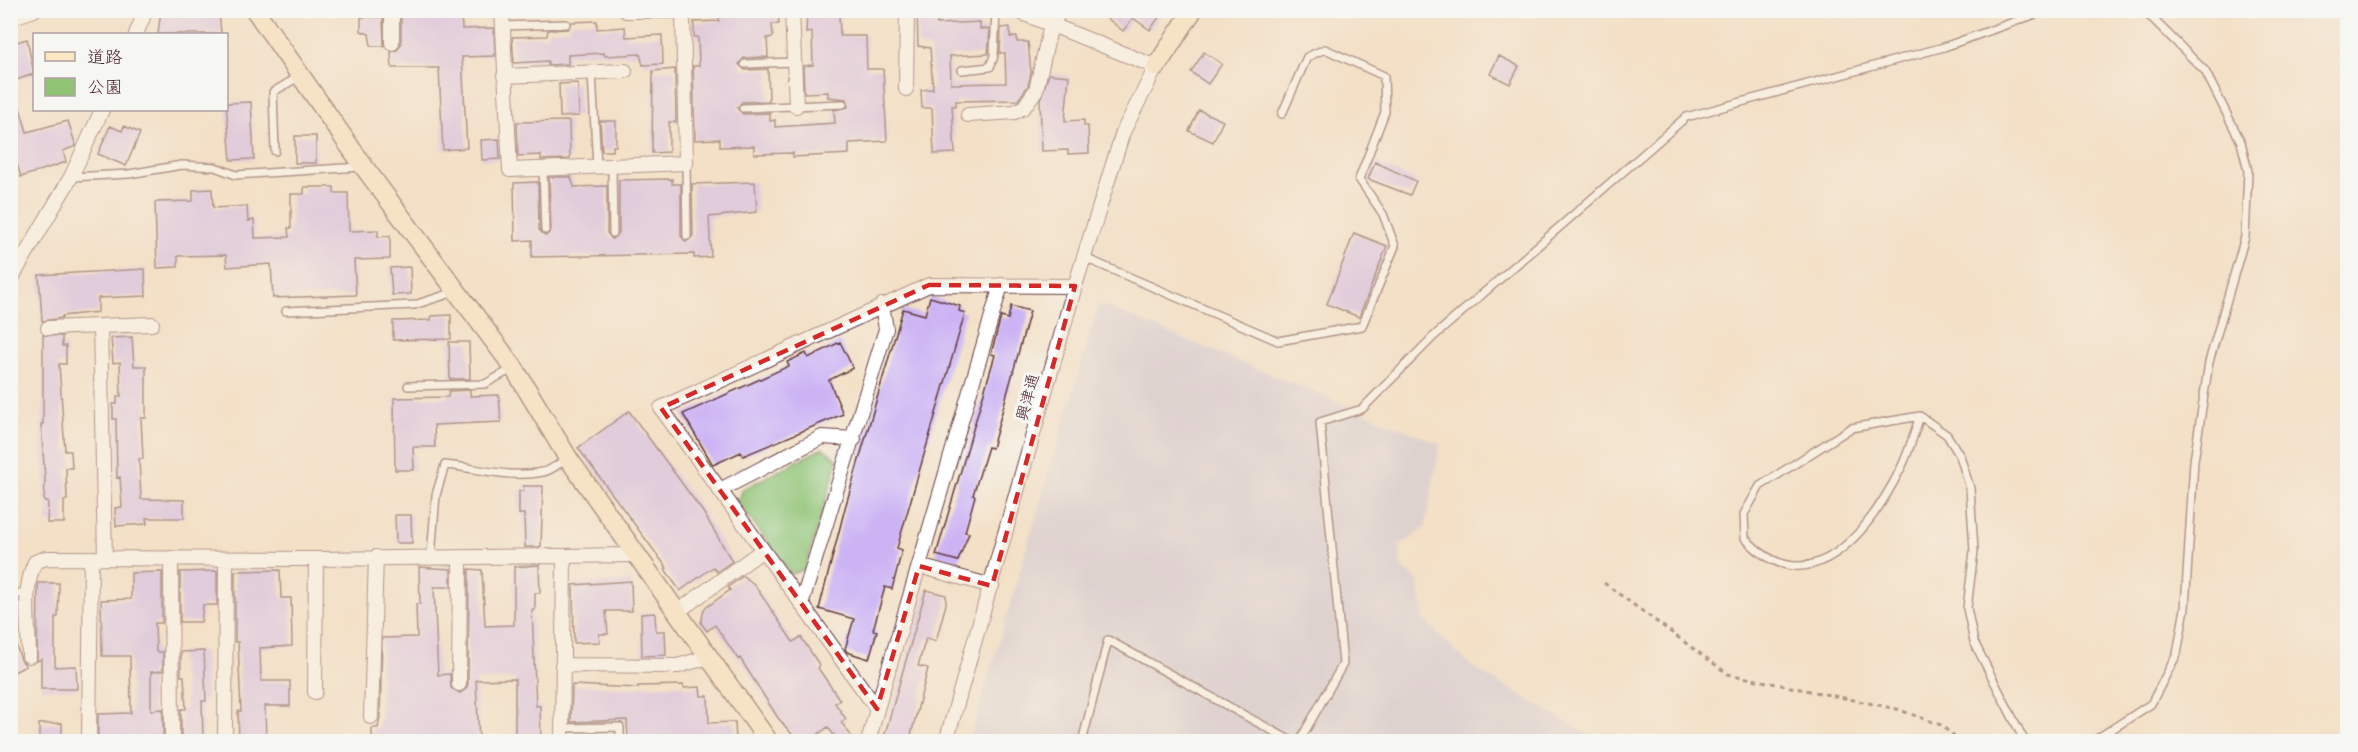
<svg xmlns="http://www.w3.org/2000/svg" width="2358" height="752" font-family="Kalam,'Klee One',sans-serif">
	<style>
		.industrial { fill: #c6c0da }
		.green { fill: #90c374; stroke: #6d7150; stroke-width: 1.5 }
		.building { fill: #ccb3f4 }
		.lines { fill: none; stroke-linecap: round; stroke-linejoin: round }
		.lane-casing { stroke: #633c42; stroke-width: 10 }
		.street-casing { stroke: #633c42; stroke-width: 16 }
		.secondary-casing { stroke: #633c42; stroke-width: 21 }
		.path { stroke: #633c42; stroke-width: 3; stroke-dasharray: 4.5 4.5; stroke-linecap: butt }
		.lane { stroke: #fff; stroke-width: 7 }
		.street { stroke: #fff; stroke-width: 14 }
		.secondary { stroke: #fbe6c3; stroke-width: 18 }
		.marked { fill: none; stroke: #d62828; stroke-width: 4.5; stroke-dasharray: 12 8; stroke-linejoin: round }
		.labels { text-anchor: middle; stroke-width: 6; stroke-linejoin: round; paint-order: stroke }
		.street-label { font-size: 16px; fill: #4a1f2b; stroke: #f6f6f2 }
	</style>
	<rect width="100%" height="100%" fill="#f6f6f2"/>
	<filter id="ink" filterUnits="userSpaceOnUse"><feTurbulence type="fractalNoise" baseFrequency=".0167" numOctaves="2"/><feDisplacementMap in="SourceGraphic" scale="12" xChannelSelector="R" yChannelSelector="G"/><feConvolveMatrix kernelMatrix="1 2 1 2 8 2 1 2 1" color-interpolation-filters="sRGB"/></filter>
	<filter id="wash" filterUnits="userSpaceOnUse"><feTurbulence type="fractalNoise" baseFrequency=".008" numOctaves="4" result="noise"/><feDisplacementMap in="SourceGraphic" scale="24" xChannelSelector="R" yChannelSelector="G"/><feGaussianBlur stdDeviation="1.35" result="paint"/><feColorMatrix in="noise" values="0 0 0 0 0 0 0 0 0 0 0 0 0 0 0 0 0 1.4 0 .05"/><feComposite in="paint" operator="in"/></filter>
	<g filter="url(#wash)">
		<rect width="100%" height="100%" fill="#f3e0c6"/>
		<path class="industrial" d="M1099 304 1440 444 1425 528 1399 546 1401 566 1418 581 1424 619 1472 667 1599 741 969 742Z"/>
		<path class="green" d="M823 448 838 460 805 569 791 574 738 502 743 489Z"/>
		<g id="blocks">
			<path class="building" d="M161 10H219L221 34H158Z
				M401 10H461L462 29 494 28 495 56 462 57 467 148 443 150 439 68H392L391 52 397 50 401 44Z
				M719 10H778L779 24H772L773 37 767 38 768 57 744 58 739 64 745 70 768 69 769 101 742 102 737 108 743 114 770 113V121L775 120V127L835 123 834 110 848 107 846 99 828 97V92L804 93 803 66 813 65 812 32 806 33 807 10H839L840 36H866L867 69H883L887 141 849 143V154L793 157V153L754 154V146L720 147V139L695 140 693 66H699L698 37H694V22L719 21Z
				M917 10H936L937 24 980 22V29H990L988 54 950 56 951 84 1006 83 1005 53H1000L1001 28 1010 27V37H1017V42H1028L1031 73 1028 86 1018 100 956 101V106H952L955 153 934 154 932 108H922L921 90 933 89 930 48 918 46Z
				M1097 10H1164L1150 30 1133 18 1123 31Z
				M361 17H383L384 46H371L369 34 361 31Z
				M597 21V29L625 27 626 37 662 35 663 64 643 65 640 54 605 56 604 53 568 55V64L548 65V61L514 63 512 37 547 36 548 30 568 29 571 22Z
				M27 39 34 74 10 82V44Z
				M1204 52 1222 64 1208 84 1191 72Z
				M1499 56 1519 66 1510 84 1490 74Z
				M675 69 676 122H669V152L652 153 653 71Z
				M1049 74 1069 76 1065 121 1084 120V126H1088L1089 153 1068 154V150L1042 151 1040 100Z
				M578 83 579 116 560 117 559 84Z
				M10 88H14L27 132 68 121 76 146 63 151 66 162 21 177 10 141Z
				M251 102 254 159 231 160 226 103Z
				M1199 110 1223 121 1213 142 1189 131Z
				M569 121 570 159 541 160V155L518 156 517 122Z
				M600 121H616V146H613V151H602Z
				M110 126 122 131 124 126 140 133 126 166 98 154Z
				M295 136H316V163H295Z
				M499 139 500 159 482 160 481 140Z
				M1375 162 1416 181 1410 195 1368 179Z
				M549 177H571L574 187 607 186V233L612 239 619 233V180L672 179V184H681V236L686 242 693 236 692 184 755 182 757 212 709 217 711 257 694 258V254L532 257V240L515 241 514 183 538 182 539 230 546 236 551 230Z
				M304 187H334V193H348L349 231 378 230V237L390 236V259L354 260 356 295 273 298 271 264 227 267 226 255 178 256V267L157 268 155 202 193 201V190L212 189 213 208 247 206 248 221 254 220 255 238 289 237 288 228H291V194H304Z
				M1354 233 1387 246 1359 317 1327 304Z
				M410 267 411 294 392 295 390 268Z
				M145 269 146 296 98 298V312L62 316V318L42 321 39 275Z
				M930 297 960 306 959 311 965 313 897 548 902 550 892 589 885 587 873 630 877 631 869 659 847 652 845 649 854 619 819 609 845 508 903 309 925 315Z
				M1011 306 1030 311 992 448 988 447 973 495 975 496 965 532 969 533 958 561 936 555 995 355 991 354 1001 317 1008 319Z
				M451 315V339L393 340V321L431 320V316Z
				M43 335 62 336V346H66V364H59L65 451H71L72 468H66L67 500 64 501V523H47L48 501H44L45 479 41 424H43Z
				M132 337 134 366H146V418H141L143 459H139L141 499 184 500V518H146L147 524 116 526 115 508 122 507 120 477 117 478 116 419H113V404H117V396H121L120 362 113 363 111 338Z
				M449 342H469L470 379H450Z
				M840 342 853 368 829 380 843 414 743 456 741 452 713 465 683 414 789 366 787 362 806 353 808 358Z
				M470 390V396L499 395 501 422 434 425 435 447H413L414 470H395L394 398 448 397 449 391Z
				M629 411 703 512 732 561 717 572 713 567 680 591 665 569 667 568 578 448Z
				M523 486H543L541 546 539 547H525L524 514H519V491H524Z
				M395 515H411L412 543H396Z
				M539 565 540 593H535V610H532L536 706H540L541 741H515V679L476 680 479 741H372V728H378L380 717 382 638 417 637 416 604H420L419 567 451 569V587H434L438 675 450 674 451 688 460 693 466 689 468 684 469 569 482 570 485 626 514 625V567Z
				M280 570 281 598H291L292 646 260 648 261 681H290V706H265L266 741H239L238 711H241L238 642H235V571Z
				M217 571V605H203L201 622H180V572Z
				M162 572V623H155L156 652H163V671L151 672V710L163 709V736L147 737V741H98V714L131 713 130 656H102L101 600 131 599V573Z
				M743 576 754 584 793 642 801 637 820 666 818 668 840 700 835 703 846 719 841 722 855 741H838L828 727 809 741H798L778 718 740 658 738 659 715 625 707 631 701 623 704 609 730 590 728 587Z
				M631 581 632 611H606L608 634H599L600 642 574 643 573 585Z
				M38 583H59L58 617H55V667L76 666 77 689H41V659L37 661Z
				M926 590 946 595V604L936 641 926 638 918 666 928 668 910 739 907 741H883Z
				M655 613 656 631H665L666 655 642 656 641 614Z
				M11 629 21 660 26 666 10 674Z
				M204 651 206 701H202L203 740 181 741V709H186L184 676H181V652Z
				M572 685 638 688V686L683 685 684 688 700 687 701 696H708L709 723 735 722 736 741H628L627 720 571 722Z
				M62 723V741H39V724Z"/>
		</g>
	</g>
	<g filter="url(#ink)">
		<use href="#blocks" fill-opacity="0" stroke="#633c42" stroke-width="1.5"/>
		<g class="lines">
			<defs>
				<path id="lane" d="M503 26 566 24
					M745 64 794 62
					M962 70 990 67 994 56 996 10
					M592 73 597 167
					M743 108 843 104
					M275 151 273 92 300 76
					M686 163 687 236
					M612 166 613 233
					M543 169 545 230
					M71 177 129 174 182 165 215 167 236 175 360 167
					M1085 258 1278 341 1362 326 1395 246 1383 214 1359 179 1385 112 1384 76 1325 49 1307 57 1282 114
					M286 311 414 305 455 292
					M408 386 485 384 512 369
					M1920 416C1914 433 1909 452 1901 468 1871 528 1811 610 1745 538L1744 514 1760 486 1851 428 1920 416 1947 435 1960 456 1970 488 1974 551 1967 608 1974 642 2025 742
					M431 556 436 495 445 465C478 468 510 479 543 472 551 471 560 463 567 458
					M10 598 29 589
					M562 728 620 727V742
					M1082 742 1108 640 1293 742
					M1299 742 1343 664 1320 422 1362 409 1433 337 1686 117 1944 47 2047 10
					M2092 742 2151 704 2177 654 2185 608 2194 461 2209 362 2245 237 2248 171 2241 142 2205 71 2153 19 2141 10"/>
				<path id="street" d="M502 10 510 170 686 163 683 11H626
					M792 10 796 106
					M10 18 34 10
					M136 34 146 10
					M392 43V10
					M504 76 625 71
					M906 89 907 10
					M968 115 1015 112 1024 107 1036 90 1051 25 1061 10
					M10 281 71 177 102 110
					M100 326 105 558
					M48 328 152 324
					M720 490 822 437 854 439
					M171 558 172 742
					M919 566 992 586
					M802 602 886 329 882 305
					M677 612 763 550
					M29 656C29 627 22 589 35 562L46 558 316 559 636 555
					M562 665 678 666 708 657
					M459 684 460 558
					M315 692 316 559
					M877 709 1001 285
					M371 717 376 557
					M89 742 91 558
					M225 742 226 559
					M562 742 564 557
					M868 742 877 709 661 408 929 285 1075 286
					M946 742 1075 286 1123 132 1156 67 1015 10"/>
				<path id="secondary" d="M255 10 364 167 514 368 568 458 769 742
					M1156 67 1193 10"/>
			</defs>
			<use href="#lane" class="lane-casing"/>
			<use href="#street" class="street-casing"/>
			<use href="#secondary" class="secondary-casing"/>
			<path class="path" d="M1604 583 1728 674 1897 709 1941 725 1960 742"/>
			<use href="#lane" class="lane"/>
			<use href="#street" class="street"/>
			<use href="#secondary" class="secondary"/>
		</g>
	</g>
	<path d="M0 0H2358V752H0ZM929 285 1075 286 992 586 919 566 877 709 661 408Z" fill="#f3e0c6" fill-opacity=".55" fill-rule="evenodd"/>
	<path class="marked" d="M929 285 1075 286 992 586 919 566 877 709 661 408Z"/>
	<g class="labels">
		<g class="street-label">
			<text transform="translate(1027 397) rotate(-75)" y="6">興津通</text>
		</g>
	</g>
	<rect width="2358" height="752" fill="none" stroke="#f6f6f2" stroke-width="36"/>
	<rect x="33" y="33" width="195" height="78" fill="#f6f6f2" stroke="#b1a0a2" stroke-width="1.5"/>
	<rect x="45" y="52" width="30" height="9" fill="#fbe6c3" stroke="#b1a0a2" stroke-width="1.5"/>
	<text x="87" y="63" font-size="18" fill="#4a1f2b">道路</text>
	<rect x="45" y="78" width="30" height="18" fill="#90c374" stroke="#b1a0a2" stroke-width="1.5"/>
	<text x="87" y="93" font-size="18" fill="#4a1f2b">公園</text>
</svg>
